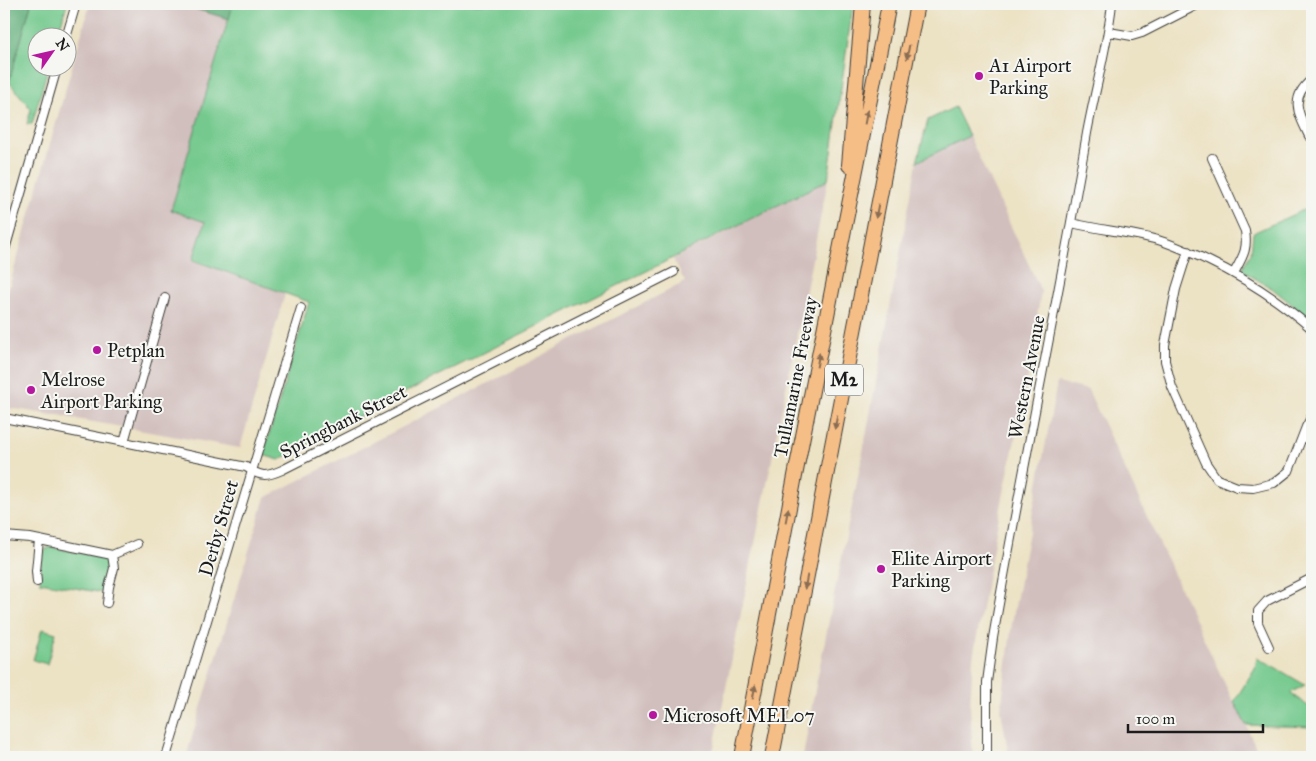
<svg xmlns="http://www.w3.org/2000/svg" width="1316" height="761" font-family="'IM FELL Great Primer',serif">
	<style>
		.industrial { fill: #d1bfbd }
		.green { fill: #74c98e; stroke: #487255 }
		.forest { fill: #5fad79; stroke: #3e644a }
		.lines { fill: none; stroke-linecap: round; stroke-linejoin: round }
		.street-casing { stroke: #3b3a35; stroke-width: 10 }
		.highway-casing { stroke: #3b3a35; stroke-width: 16 }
		.street { stroke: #fff; stroke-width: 8 }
		.highway { stroke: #f6be87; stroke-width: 14 }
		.oneway { fill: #896d52 }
		.poi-dot { fill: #b5179e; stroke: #f6f6f2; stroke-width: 2 }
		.labels { text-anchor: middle; stroke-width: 4; stroke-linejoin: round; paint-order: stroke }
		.shield { fill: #f6f6f2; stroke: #5d5d5c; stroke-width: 1 }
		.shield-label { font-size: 18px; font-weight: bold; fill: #1c1c1c }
		.poi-label { font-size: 19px; fill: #1c1c1c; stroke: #f6f6f2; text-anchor: start }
		.street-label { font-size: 19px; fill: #1c1c1c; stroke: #f6f6f2 }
	</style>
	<rect width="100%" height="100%" fill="#f6f6f2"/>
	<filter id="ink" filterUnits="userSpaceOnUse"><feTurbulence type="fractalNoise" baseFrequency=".02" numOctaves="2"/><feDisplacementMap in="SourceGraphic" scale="10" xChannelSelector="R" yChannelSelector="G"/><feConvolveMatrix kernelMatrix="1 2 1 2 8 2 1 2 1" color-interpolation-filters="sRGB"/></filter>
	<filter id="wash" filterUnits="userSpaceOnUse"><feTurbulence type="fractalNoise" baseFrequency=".0096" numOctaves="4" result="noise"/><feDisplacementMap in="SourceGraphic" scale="20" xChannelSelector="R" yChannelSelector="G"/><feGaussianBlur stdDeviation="1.12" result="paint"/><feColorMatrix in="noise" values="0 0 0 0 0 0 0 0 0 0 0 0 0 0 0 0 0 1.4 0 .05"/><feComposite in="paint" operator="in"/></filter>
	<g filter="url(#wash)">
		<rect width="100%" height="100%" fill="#ece2c4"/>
		<path class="industrial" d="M90 4H178L229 19 171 210 205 222 193 260 285 294 240 448 71 418 60 415H52L4 407V305Z
			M969 136 1041 291 1028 377 996 531 973 658 970 706 973 757H803L813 700 863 452 917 162Z
			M828 180 712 757H186L265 498 685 282 673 259Z
			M1057 383 1088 390 1231 697 1246 725 1260 757H1009L1001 710 1012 623Z"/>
		<path class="green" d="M31 4H67L57 37 38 38V68H48L32 124H27L31 109 9 82Z
			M233 4H853L828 180 384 403 279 460 263 455 309 302 193 260 205 222 171 210Z
			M955 107 969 136 917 162 928 120Z
			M1312 206V321L1273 289 1241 270 1251 253 1253 233Z
			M51 547 105 558C115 568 107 581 104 593L40 582 41 557 46 549Z
			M42 629 56 633 47 664 33 660Z
			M1257 658 1262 661 1268 663 1305 685 1290 693 1312 709V727L1246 725 1234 702 1255 668Z"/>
		<path class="forest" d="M4 4H31L9 82 4 75Z
			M178 4H233L229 19Z"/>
	</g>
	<g filter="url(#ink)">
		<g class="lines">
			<defs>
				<path id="street" d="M1109 32 1132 36 1142 33 1199 4
					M66 38 76 4
					M1309 136C1298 113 1289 98 1312 79
					M1212 158 1245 231C1248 250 1243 256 1234 273
					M1072 223C1100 230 1129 232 1158 240 1175 245 1191 253 1207 260 1247 279 1279 300 1312 329
					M1188 251 1176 289 1165 345V361L1172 387 1206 463 1217 479 1237 487 1253 488 1274 483 1289 471 1306 427 1312 416
					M4 253 57 68
					M4 418 124 442 246 467C261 477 266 477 282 470L674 272
					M124 442 165 298
					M4 536 30 538 112 555 137 544
					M37 582 36 571 39 540
					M107 603 109 587 114 568 112 555
					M1269 647 1258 623V611L1267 601 1312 578
					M166 757 301 308
					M987 757V682L993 638C1022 469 1058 302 1087 133 1095 90 1107 48 1112 4"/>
				<path id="highway" d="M849 165 863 4
					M742 757 795 476 889 4
					M772 757 917 4"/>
			</defs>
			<use href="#street" class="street-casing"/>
			<use href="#highway" class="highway-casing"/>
			<use href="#street" class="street"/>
			<use href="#highway" class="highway"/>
		</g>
		<defs><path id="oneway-solid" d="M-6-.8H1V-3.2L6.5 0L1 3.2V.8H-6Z" transform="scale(1.25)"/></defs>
		<g class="oneway">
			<use href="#oneway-solid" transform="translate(908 52) rotate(101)"/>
			<use href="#oneway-solid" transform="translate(866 117) rotate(-79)"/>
			<use href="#oneway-solid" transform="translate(877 211) rotate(101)"/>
			<use href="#oneway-solid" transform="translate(818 360) rotate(-79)"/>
			<use href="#oneway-solid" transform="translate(836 422) rotate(101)"/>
			<use href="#oneway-solid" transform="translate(787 515) rotate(-79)"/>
			<use href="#oneway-solid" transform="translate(806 582) rotate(101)"/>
			<use href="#oneway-solid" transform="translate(754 692) rotate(-79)"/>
		</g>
	</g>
	<g class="poi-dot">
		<circle cx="979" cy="76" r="5"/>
		<circle cx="97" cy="350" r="5"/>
		<circle cx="31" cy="390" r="5"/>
		<circle cx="881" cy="569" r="5"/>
		<circle cx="653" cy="715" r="5"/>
	</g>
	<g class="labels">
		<rect class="shield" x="825" y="364.5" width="38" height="31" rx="4"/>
		<g class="shield-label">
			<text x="844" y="386">M2</text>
		</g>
		<g class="poi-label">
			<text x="989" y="72">A1 Airport<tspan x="989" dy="22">Parking</tspan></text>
			<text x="107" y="357">Petplan</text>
			<text x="41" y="386">Melrose<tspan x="41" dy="22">Airport Parking</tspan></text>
			<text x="891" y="565">Elite Airport<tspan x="891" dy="22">Parking</tspan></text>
			<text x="663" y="722">Microsoft MEL07</text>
		</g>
		<g class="street-label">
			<text transform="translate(795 377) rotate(-79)" y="7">Tullamarine Freeway</text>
			<text transform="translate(1026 377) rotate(-79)" y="7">Western Avenue</text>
			<text transform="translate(343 421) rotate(-27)" y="7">Springbank Street</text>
			<text transform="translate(218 528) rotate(-74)" y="7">Derby Street</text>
		</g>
	</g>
	<rect width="1316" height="761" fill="none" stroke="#f6f6f2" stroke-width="20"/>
	<g transform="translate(52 52) rotate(56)"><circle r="24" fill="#f6f6f2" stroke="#9f9f9c"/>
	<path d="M0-4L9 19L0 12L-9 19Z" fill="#b5179e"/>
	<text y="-8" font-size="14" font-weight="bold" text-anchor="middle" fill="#1c1c1c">N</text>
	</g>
	<path d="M1128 724v8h135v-8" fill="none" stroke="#1c1c1c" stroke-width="2.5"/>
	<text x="1136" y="724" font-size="15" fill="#1c1c1c" stroke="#f6f6f2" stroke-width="4" paint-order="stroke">100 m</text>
</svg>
